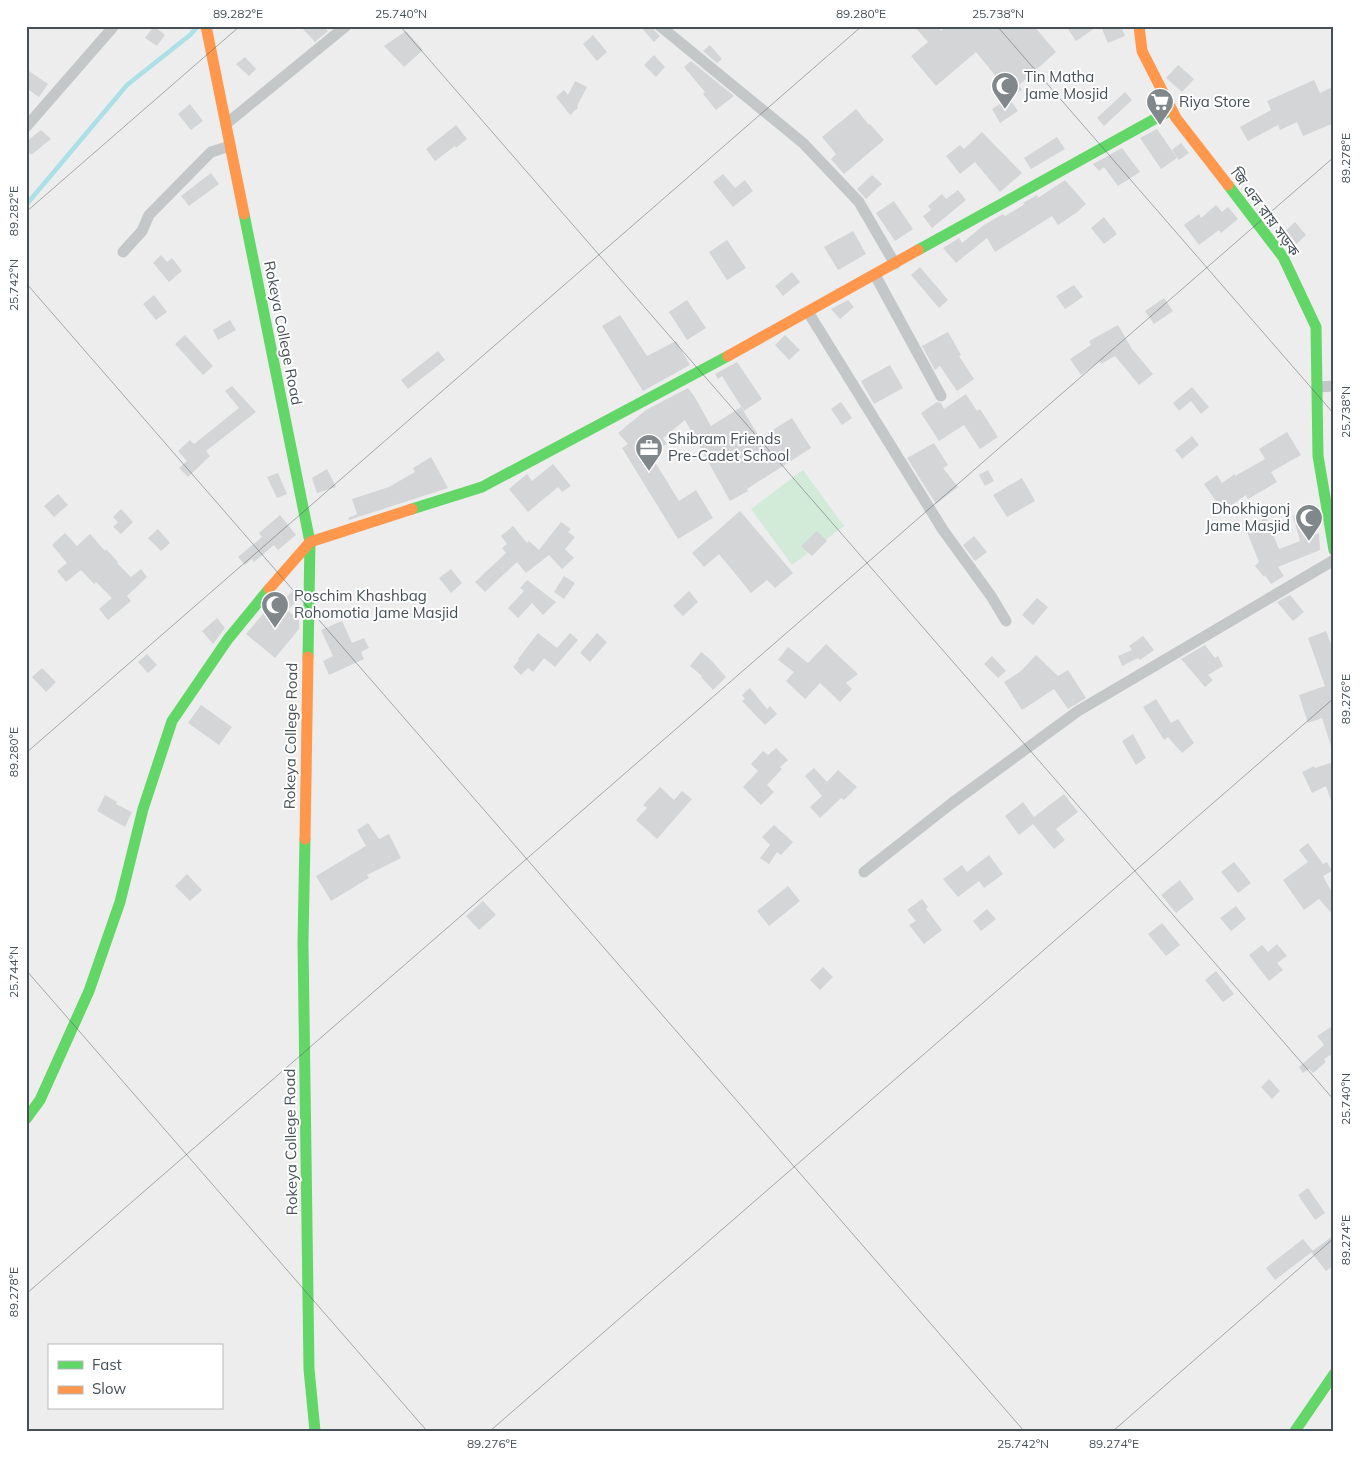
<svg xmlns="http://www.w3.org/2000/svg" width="1360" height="1457" font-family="Mulish,'Noto Sans Bengali',sans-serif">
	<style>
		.green { fill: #d2ebd9 }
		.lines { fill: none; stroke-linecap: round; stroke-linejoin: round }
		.stream { stroke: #aae0e6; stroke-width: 4.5 }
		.building { fill: #d3d5d6 }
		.street { stroke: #c4c7c8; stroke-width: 11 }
		.fast { stroke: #63d668; stroke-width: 11 }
		.slow { stroke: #ff974d; stroke-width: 11 }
		.ticks { fill: none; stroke: #465157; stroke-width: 1; stroke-opacity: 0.45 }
		.labels { text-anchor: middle; stroke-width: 4; stroke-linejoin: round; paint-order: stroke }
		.poi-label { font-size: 15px; fill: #465157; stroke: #fff; text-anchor: start }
		.street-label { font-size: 15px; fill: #465157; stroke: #fff }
		.neatline { fill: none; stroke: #465157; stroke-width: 2 }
		.ticks-label { font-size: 12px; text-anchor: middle; fill: #465157 }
	</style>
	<rect width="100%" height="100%" fill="#ededed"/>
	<path class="green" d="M803 470 844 526 792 565 751 509Z"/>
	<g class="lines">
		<path class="stream" d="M26 205 127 85 190 35 198 26"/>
	</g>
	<path class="building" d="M154 26 165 35 157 46 145 38Z
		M300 26H323L328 31 315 42Z
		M640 26H653L655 31 660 36 654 42Z
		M914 26H937L941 31 946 26H1034L1056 52 1019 85 1022 90 1012 96 976 52 936 86 911 56 928 42Z
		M1066 26H1098L1076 41Z
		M1108 26H1121L1125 36 1108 43 1102 29Z
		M406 31 423 50 404 67 384 46Z
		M593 35 607 52 597 61 583 44Z
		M710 45 722 59 717 63 703 51Z
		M654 55 665 67 656 77 644 65Z
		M245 57 256 69 249 76 236 64Z
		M691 61 734 96 716 110 703 94 705 92 684 67Z
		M1178 65 1194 79 1182 92 1166 78Z
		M26 69 48 84 39 97 26 88Z
		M1314 80 1320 93 1334 86V123L1303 136 1297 122 1280 130 1278 125 1248 141 1240 127 1271 110 1267 101Z
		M575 81 587 87 577 106 578 108 570 115 556 97 564 90 568 95Z
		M1125 92 1132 100 1104 126 1097 118Z
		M1009 98 1018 111 1000 123 992 109Z
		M190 104 203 121 191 130 178 114Z
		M856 109 869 125 870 124 884 140 844 174 831 159 836 154 822 137Z
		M456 125 467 139 456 148 455 146 435 161 426 149Z
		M1157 129 1177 158 1161 169 1140 138Z
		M41 130 51 139 31 155 26 148V142Z
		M982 132 1022 173 1000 192 975 162 960 174 946 156 960 145 964 149Z
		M1057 137 1065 149 1031 169 1024 158Z
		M1181 143 1189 153 1179 160 1172 150Z
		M1122 148 1140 172 1118 186 1104 167 1099 171 1093 164Z
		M211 173 219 184 189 206 181 196Z
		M723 174 735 188 745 180 753 191 733 207 713 182Z
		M872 175 882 184 866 199 857 189Z
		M1065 180 1086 204 1076 213 1058 225 1052 216 995 252 987 238 956 263 943 248 959 238 962 243 984 225 1003 214 1005 216 1025 204 1023 203 1037 195 1038 198Z
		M958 190 966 200 932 228 923 216 931 210 928 206 942 194 946 199Z
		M894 201 913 229 895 241 876 213Z
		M1216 205 1222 212 1228 207 1238 219 1221 233 1219 230 1199 245 1184 225 1199 214 1201 218Z
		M1104 217 1117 234 1104 244 1091 228Z
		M1295 222 1306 235 1291 249 1280 236Z
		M853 231 866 254 838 270 824 247Z
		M727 240 746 268 727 280 709 252Z
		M161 255 167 262 172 258 182 271 169 282 153 263Z
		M920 267 948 300 939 308 911 275Z
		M792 272 800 282 783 296 775 286Z
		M1074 285 1083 297 1065 309 1056 296Z
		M154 295 167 312 156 320 143 304Z
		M1164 298 1173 311 1154 324 1145 311Z
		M687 300 706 328 687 340 669 312Z
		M848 300 854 307 840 319 831 309Z
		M620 315 647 356 676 341 690 365 643 391 602 326Z
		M230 320 236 330 218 340 213 330Z
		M1118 325 1132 349 1153 374 1139 385 1115 356 1101 364 1100 361 1081 375 1070 359 1091 345 1089 341Z
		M948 332 961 355 959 356 974 379 957 391 940 366 935 370 922 346Z
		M185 335 213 366 203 375 175 344Z
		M785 335 800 350 789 360 775 345Z
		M438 351 445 360 408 389 401 380Z
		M737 362 762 399 744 411 722 376 718 379 715 374Z
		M890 365 903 388 874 404 861 381Z
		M232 386 256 412 206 451 210 456 188 477 179 468 187 461 178 451 190 440 194 444 239 408 225 391Z
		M1192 387 1209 407 1201 414 1191 401 1179 411 1173 403Z
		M688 388 694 396 711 426 741 407 760 438 792 418 811 448 747 489 748 491 730 501 685 420 663 438 667 444 650 454 679 501 696 490 713 518 678 539 622 448 628 444 618 433 646 410Z
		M966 394 977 411 980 409 998 437 980 449 964 425 939 441 921 413 937 402 941 403 944 409Z
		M841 402 852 418 842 425 831 409Z
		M1287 432 1301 455 1271 472 1277 482 1248 499 1246 495 1223 511 1204 484 1217 475 1222 483 1235 474V476L1265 459 1259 449Z
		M1192 436 1199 445 1182 459 1175 450Z
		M934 443 948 465 943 468 958 487 936 504 907 458Z
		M431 457 448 488 349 520 348 518 357 514 352 499 389 487 415 472 413 468Z
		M553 464 571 486 562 492 558 487 528 512 509 489 527 474 532 481Z
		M327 469 336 487 317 493 312 478Z
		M988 470 994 481 985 486 979 475Z
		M278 473 287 494 277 498 267 477Z
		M1022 478 1035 501 1007 517 993 495Z
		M58 494 68 505 54 517 44 506Z
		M121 509 133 522 121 534 113 527 118 522 113 517Z
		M740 511 793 573 775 588 767 580 751 593 719 554 704 567 692 553Z
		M1304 513 1311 536 1319 533 1320 550 1278 567 1284 576 1271 584 1265 575 1264 577 1255 566 1259 562 1245 527 1266 518 1279 549 1300 541 1293 516Z
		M280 515 296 535 278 550 274 545 254 562 252 559 245 565 238 557 262 537 259 533Z
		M561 522 571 529 568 532 575 537 565 549 574 558 562 569 549 555 526 573 517 562 485 592 475 582 506 553 502 548 507 544 501 536 513 526 527 543 529 541 539 550Z
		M158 529 170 543 161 551 148 538Z
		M817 531 827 541 812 556 801 546Z
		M65 533 77 546 90 534 105 551 106 549 118 562 117 563 131 577 141 569 147 577 127 596 131 601 108 620 99 609 112 598 96 582 94 584 81 570 66 582 57 571 67 563 52 545Z
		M974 536 987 552 975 561 963 545Z
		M451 569 462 583 451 593 439 578Z
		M564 576 575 583 564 599 554 592Z
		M527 580 556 602 543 615 532 603 518 618 508 608 524 591 520 588Z
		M296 588 300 591V599L287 610 299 620V629L275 658 246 634 273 602 271 601 279 592 284 599Z
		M689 591 698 602 683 616 673 606Z
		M1290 595 1304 612 1293 621 1277 602Z
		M1037 598 1048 607 1033 625 1022 615Z
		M217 618 225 628 213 644 202 631Z
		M342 621 352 643 364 638 369 648 361 652 364 659 329 675 323 661 333 656 321 630Z
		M1326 631 1334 652V746H1331L1322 718 1308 723 1299 695 1325 686 1308 638Z
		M538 633 557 648 570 633 578 640 555 667 544 658 533 672 528 668 521 675 513 667 519 660 518 659Z
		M597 633 607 642 590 662 580 653Z
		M1143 636 1154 650 1140 660 1138 658 1122 666 1118 656 1132 650 1129 646Z
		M826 644 858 674 846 683 852 689 840 702 820 683 805 699 786 681 794 672 778 660 788 647 808 663Z
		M1205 645 1215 658 1218 656 1223 666 1208 675 1213 680 1205 687 1181 659Z
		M701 652 711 660 726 677 713 690 701 677 702 676 690 666Z
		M147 654 157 665 148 673 138 662Z
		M1036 655 1058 676 1068 670 1086 698 1068 709 1054 689 1022 710 1004 682 1021 671Z
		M992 656 1006 671 998 678 984 664Z
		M42 668 56 682 46 692 32 677Z
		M750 688 767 709 770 706 777 714 765 725 742 701 745 699 742 695Z
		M1156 699 1171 723 1178 719 1194 743 1182 753 1168 737 1164 740 1143 707Z
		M201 705 232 727 219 745 188 723Z
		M1133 734 1146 758 1136 765 1122 741Z
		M776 748 788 760 780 767 782 769 767 785 774 792 761 805 743 787 758 771 751 764 763 751 768 755Z
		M1334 762V804H1332L1326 786 1312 793 1302 772 1314 766 1315 768Z
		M814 768 827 782 838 770 857 787 844 800 841 798 820 818 810 807 822 796 805 776Z
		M660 787 674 800 682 791 692 799 657 839 636 820 647 808 643 805Z
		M1064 794 1078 812 1056 829 1065 840 1054 849 1033 824 1019 835 1005 816 1023 802 1034 817Z
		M105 795 117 802 116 804 132 812 125 827 97 811Z
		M368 823 379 839 389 834 401 858 367 875 369 878 331 901 316 876 366 846 357 830Z
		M774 825 793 842 781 855 777 852 769 864 760 858 770 845 762 837Z
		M1308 843 1323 864 1327 862 1332 871 1323 876 1334 896V916L1319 899 1304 910 1283 880 1308 862 1299 850Z
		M989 855 1003 874 984 888 979 881 958 897 943 879 962 865 967 872Z
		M1234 862 1251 883 1238 893 1221 872Z
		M187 874 202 890 190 901 175 886Z
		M1180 880 1194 899 1176 913 1161 895Z
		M788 886 800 901 769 926 757 911Z
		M922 899 928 907 926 909 942 930 924 944 909 925 916 921 907 910Z
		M483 901 496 915 479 930 466 916Z
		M1236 906 1246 919 1231 931 1220 918Z
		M987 909 996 919 981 931 973 921Z
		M1162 923 1180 945 1166 956 1148 934Z
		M1277 944 1287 956 1277 963 1283 970 1269 981 1249 955 1262 945 1268 952Z
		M823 967 833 977 820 990 810 980Z
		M1216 971 1234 994 1223 1002 1205 980Z
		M1334 1025V1060L1330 1055 1324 1059 1326 1062 1313 1073 1309 1069 1303 1073 1299 1067 1324 1045 1317 1036Z
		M1269 1079 1280 1091 1272 1099 1261 1087Z
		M1308 1188 1325 1213 1315 1220 1298 1195Z
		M1334 1235V1265L1326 1271 1311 1252Z
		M1303 1239 1313 1251 1275 1280 1266 1268Z"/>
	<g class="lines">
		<path class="street" d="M660 26 803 143 859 202 895 264
			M226 124 346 26
			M26 127 114 26
			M123 252 142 231 149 215 211 152 230 146
			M875 275 941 396
			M808 312 943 530 991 596 1006 621
			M1317 387 1334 386
			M864 872 952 803 1078 711 1334 560"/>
		<path class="fast" d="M1228 185 1283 257 1316 327 1318 456 1334 550
			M244 214 310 542 308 657
			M918 250 1171 110
			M412 509 482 487 728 356
			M305 839 303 942 309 1369 315 1431
			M26 1119 40 1100 89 991 120 902 143 809 172 721 228 639 269 589
			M1295 1431 1334 1374"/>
		<path class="slow" d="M206 26 244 214
			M1139 26 1142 51 1176 118 1228 185
			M728 356 918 250
			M269 589 310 542 412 509
			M305 839 308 657"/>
	</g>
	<path class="ticks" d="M400 26 1334 1100M997 26 1334 414M26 212 240 26M26 283 1024 1431M26 753 862 26M26 970 427 1431M26 1294 1334 157M490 1431 1334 698M1113 1431 1334 1238"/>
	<defs>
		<symbol id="mosque-pin" viewBox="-11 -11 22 30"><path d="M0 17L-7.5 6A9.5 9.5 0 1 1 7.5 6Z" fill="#80888c" stroke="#fff"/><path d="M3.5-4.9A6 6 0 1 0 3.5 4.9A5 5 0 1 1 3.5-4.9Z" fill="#fff"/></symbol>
		<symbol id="supermarket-pin" viewBox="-11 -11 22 30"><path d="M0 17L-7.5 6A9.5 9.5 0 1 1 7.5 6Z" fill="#80888c" stroke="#fff"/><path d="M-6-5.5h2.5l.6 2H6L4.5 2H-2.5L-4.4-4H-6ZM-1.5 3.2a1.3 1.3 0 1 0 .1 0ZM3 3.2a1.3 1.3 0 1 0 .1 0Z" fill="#fff"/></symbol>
		<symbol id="office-pin" viewBox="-11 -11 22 30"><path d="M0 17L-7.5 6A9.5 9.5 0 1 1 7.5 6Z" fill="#80888c" stroke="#fff"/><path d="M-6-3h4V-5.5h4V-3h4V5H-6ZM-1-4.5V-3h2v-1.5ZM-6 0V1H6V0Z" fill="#fff"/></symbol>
	</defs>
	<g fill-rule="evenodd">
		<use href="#mosque-pin" x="989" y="70" width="32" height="43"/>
		<use href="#supermarket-pin" x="1144" y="86" width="32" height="43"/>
		<use href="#office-pin" x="633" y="432" width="32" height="43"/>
		<use href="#mosque-pin" x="1293" y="502" width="32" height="43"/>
		<use href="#mosque-pin" x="259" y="589" width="32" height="43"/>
	</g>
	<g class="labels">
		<g class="poi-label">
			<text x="1024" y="82">Tin Matha<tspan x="1024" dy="17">Jame Mosjid</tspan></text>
			<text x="1179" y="107">Riya Store</text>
			<text x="668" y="444">Shibram Friends<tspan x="668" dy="17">Pre-Cadet School</tspan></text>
			<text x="1290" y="514" text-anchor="end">Dhokhigonj<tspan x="1290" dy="17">Jame Masjid</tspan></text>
			<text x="294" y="601">Poschim Khashbag<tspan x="294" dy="17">Rohomotia Jame Masjid</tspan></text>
		</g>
		<g class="street-label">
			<text transform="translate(1265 212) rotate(54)" y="5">জি এল রায় সড়ক</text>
			<text transform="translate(283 333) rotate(79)" y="5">Rokeya College Road</text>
			<text transform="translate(291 736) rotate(-89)" y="5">Rokeya College Road</text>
			<text transform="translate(291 1142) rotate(-91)" y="5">Rokeya College Road</text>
		</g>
	</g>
	<rect width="1360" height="1457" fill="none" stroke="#ffffff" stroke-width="55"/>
	<rect x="48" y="1344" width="175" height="65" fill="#ffffff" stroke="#b5b9bc"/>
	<rect x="58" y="1361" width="25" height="8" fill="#63d668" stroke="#b5b9bc"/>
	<text x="92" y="1370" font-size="15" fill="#465157">Fast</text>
	<rect x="58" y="1386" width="25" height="8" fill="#ff974d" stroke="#b5b9bc"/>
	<text x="92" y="1394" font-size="15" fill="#465157">Slow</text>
	<rect x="28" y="28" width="1304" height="1402" class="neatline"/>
	<g class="ticks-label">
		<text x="238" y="18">89.282°E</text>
		<text x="401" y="18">25.740°N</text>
		<text x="861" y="18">89.280°E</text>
		<text x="998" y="18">25.738°N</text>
		<text transform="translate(1346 158) rotate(-90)" y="4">89.278°E</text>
		<text transform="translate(14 211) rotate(-90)" y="4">89.282°E</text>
		<text transform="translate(14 285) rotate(-90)" y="4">25.742°N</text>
		<text transform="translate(1346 412) rotate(-90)" y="4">25.738°N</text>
		<text transform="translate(1346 699) rotate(-90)" y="4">89.276°E</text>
		<text transform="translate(14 752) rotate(-90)" y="4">89.280°E</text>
		<text transform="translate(14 972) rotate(-90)" y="4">25.744°N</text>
		<text transform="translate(1346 1099) rotate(-90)" y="4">25.740°N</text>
		<text transform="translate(1346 1240) rotate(-90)" y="4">89.274°E</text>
		<text transform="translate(14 1292) rotate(-90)" y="4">89.278°E</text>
		<text x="492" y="1448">89.276°E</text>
		<text x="1023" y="1448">25.742°N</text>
		<text x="1114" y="1448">89.274°E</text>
	</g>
</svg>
